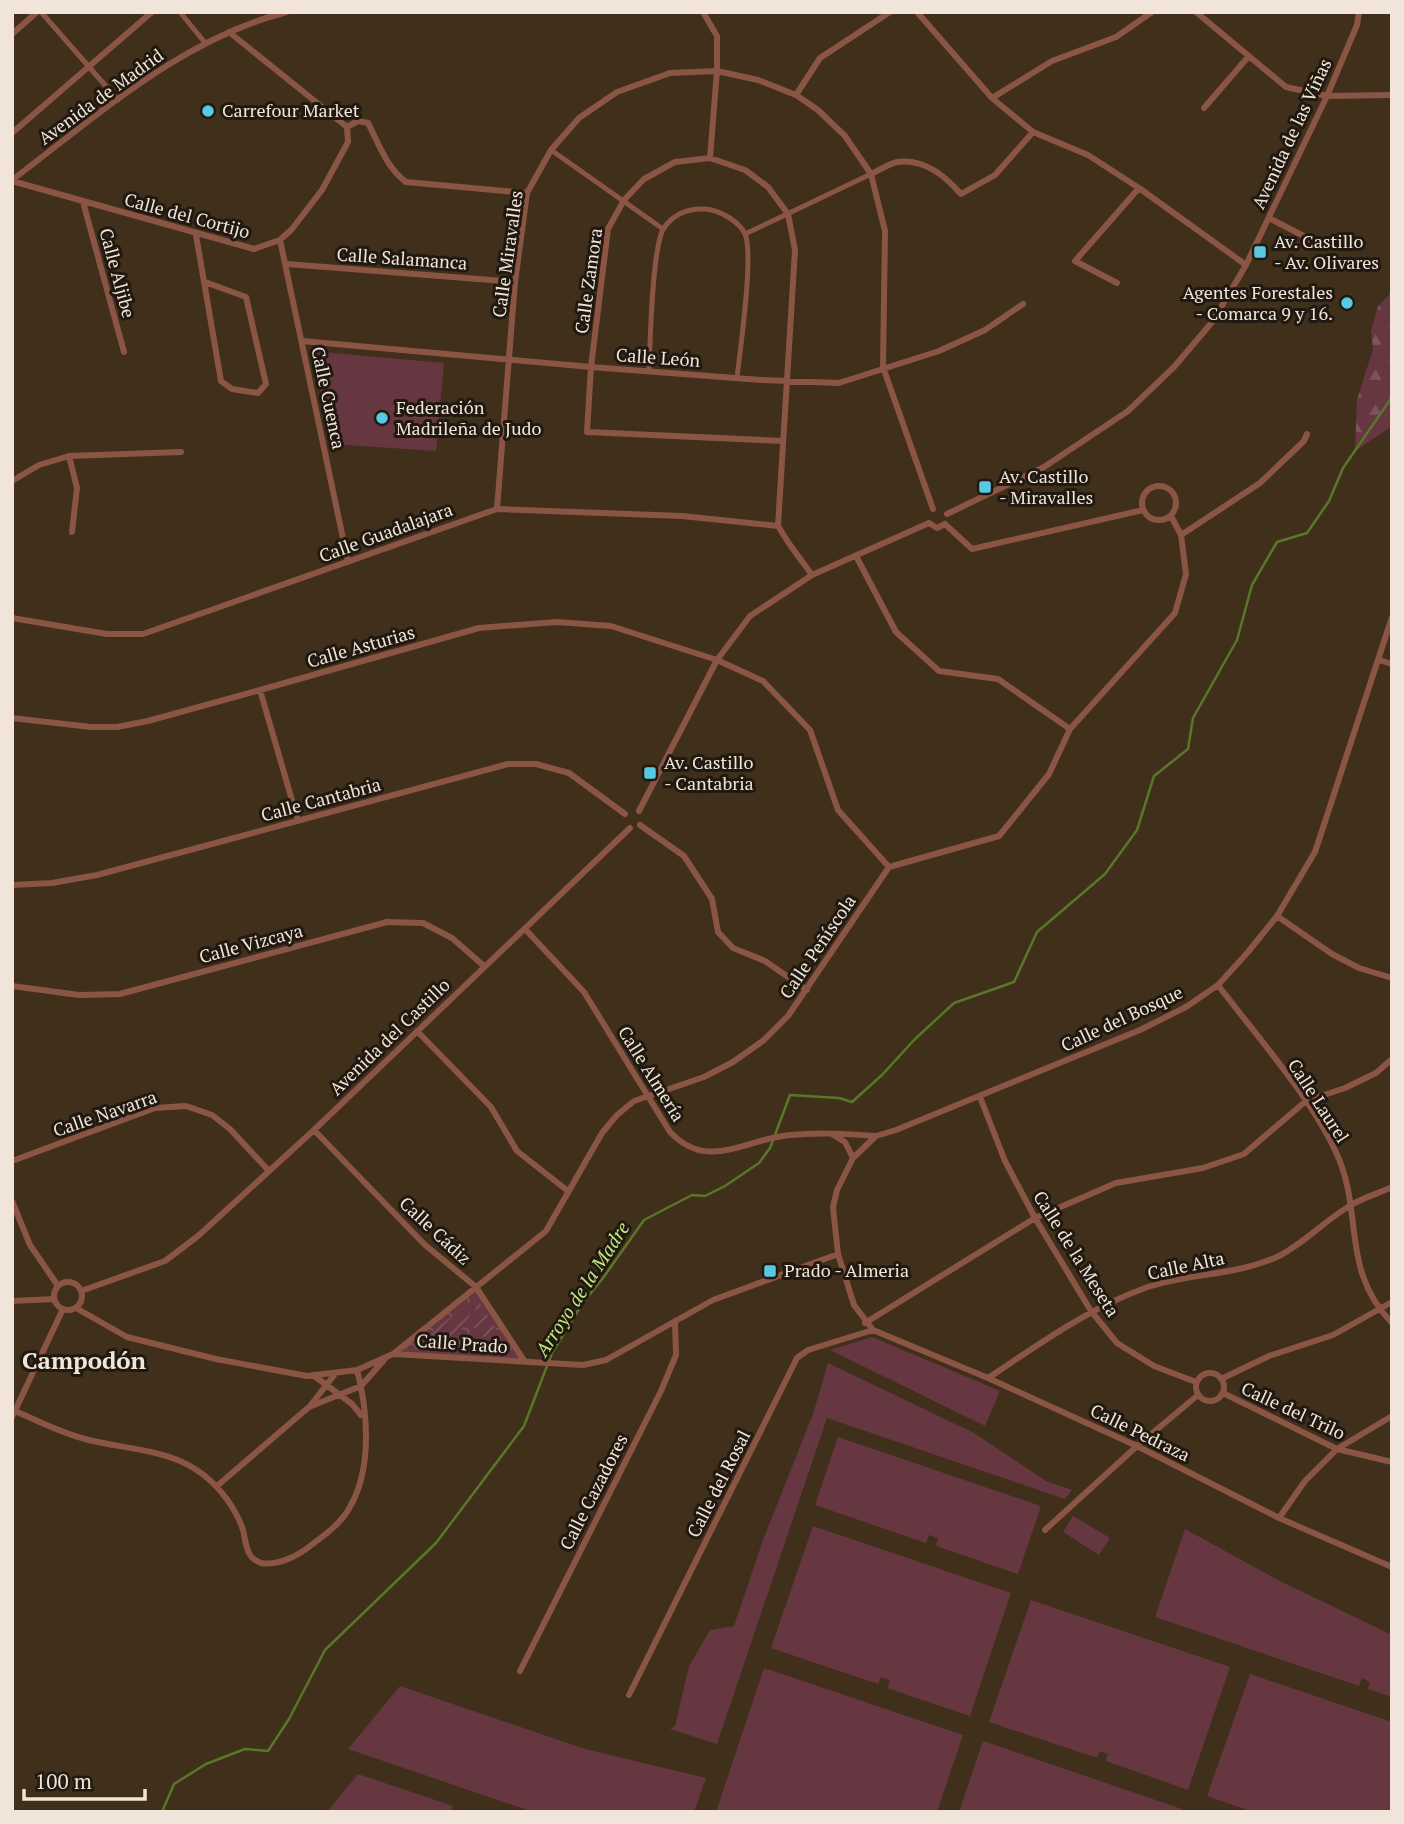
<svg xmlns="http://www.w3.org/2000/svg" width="1404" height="1824" font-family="'PT Serif',serif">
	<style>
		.grass { fill: #663740 }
		.forest { fill: url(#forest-firs) }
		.park { fill: url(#park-crowns) }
		.garden { fill: url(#garden-furrows) }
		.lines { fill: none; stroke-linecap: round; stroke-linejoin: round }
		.stream { stroke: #5a762a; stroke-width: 2.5 }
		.pedestrian { stroke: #8a5545; stroke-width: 5 }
		.minor { stroke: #8a5545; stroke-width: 6 }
		.poi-dot { fill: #58c9e3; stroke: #211910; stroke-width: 2.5 }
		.labels { text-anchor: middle; stroke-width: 6; stroke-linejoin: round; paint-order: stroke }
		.street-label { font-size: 18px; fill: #f1e5da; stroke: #211910 }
		.poi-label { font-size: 18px; fill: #f1e5da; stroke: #211910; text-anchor: start }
		.water-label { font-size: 19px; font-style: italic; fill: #bfe881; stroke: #211910 }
		.district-label { font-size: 24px; font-weight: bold; fill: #f1e5da; stroke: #211910 }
	</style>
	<defs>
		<pattern id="forest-firs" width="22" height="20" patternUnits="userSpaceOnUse" patternTransform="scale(1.75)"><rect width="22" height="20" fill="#663740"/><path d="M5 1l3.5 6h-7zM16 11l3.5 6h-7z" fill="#7c545b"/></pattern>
		<pattern id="park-crowns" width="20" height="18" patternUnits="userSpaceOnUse" patternTransform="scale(1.75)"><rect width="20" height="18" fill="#663740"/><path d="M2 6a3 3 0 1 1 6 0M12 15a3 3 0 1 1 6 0" fill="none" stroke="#7c545b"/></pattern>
		<pattern id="garden-furrows" width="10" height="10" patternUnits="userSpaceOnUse" patternTransform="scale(1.75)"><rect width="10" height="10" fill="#663740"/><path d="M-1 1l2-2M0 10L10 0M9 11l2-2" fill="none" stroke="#7c545b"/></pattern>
	</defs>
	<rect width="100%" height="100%" fill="#402f1b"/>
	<path class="grass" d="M312 351 444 363 436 451 331 444Z
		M872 1337 1000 1391 985 1426 830 1350Z
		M828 1363 974 1433 1046 1481 1072 1490 1065 1499 827 1418 717 1744 670 1729 675 1726 689 1666 710 1630 734 1626 763 1540 813 1414Z
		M838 1437 1041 1506 1018 1574 936 1546 938 1538 929 1535 926 1543 815 1505Z
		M1073 1516 1110 1538 1099 1555 1063 1532Z
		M813 1526 1011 1593 970 1716 887 1688 890 1680 881 1677 878 1684 771 1648Z
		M1185 1529 1278 1580 1392 1635V1697L1368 1689 1370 1682 1362 1678 1359 1686 1155 1617Z
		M1031 1600 1230 1667 1188 1790 1106 1761 1108 1754 1100 1751 1097 1758 989 1722Z
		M764 1668 963 1735 937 1812H716Z
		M1250 1674 1392 1722V1812H1253L1207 1796Z
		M400 1686 585 1749 706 1778 694 1812H533L348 1749Z
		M983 1741 1182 1809 1181 1812H959Z
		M358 1774 453 1806 451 1812H327Z"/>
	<path class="forest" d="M1392 283V426L1355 451 1357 400 1373 349 1371 331 1378 306 1389 295Z"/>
	<path class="park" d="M476 1287 525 1362 393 1354Z"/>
	<path class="garden" d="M477 1299 510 1351 477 1333 473 1326Z
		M472 1300 468 1325 464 1326 460 1333 429 1348 424 1347 423 1339Z
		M473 1338 509 1356 437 1349 461 1339Z"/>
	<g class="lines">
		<path class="stream" d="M162 1812 174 1784 206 1764 245 1749 268 1751 289 1719 325 1650 436 1543 524 1426 552 1353 582 1304 603 1278 644 1220 692 1195 705 1196 725 1186 759 1163 770 1148 790 1095 839 1098 852 1102 882 1075 914 1040 954 1003 1014 982 1037 932 1105 874 1137 830 1154 776 1188 749 1193 718 1237 640 1252 585 1277 542 1307 533 1329 501 1343 468 1392 397"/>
		<path class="pedestrian" d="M41 12 118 100
			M180 12 206 44
			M551 150 663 229
			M745 234 871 174
			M649 372C650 346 652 245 664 228 673 214 689 208 705 209 719 210 739 221 745 234 754 255 740 350 737 378"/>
		<path class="minor" d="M703 12 717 36V71L710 158
			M917 12 992 98 1033 132 1088 155 1139 188 1246 265
			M1196 12 1286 87 1327 96 1392 95
			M12 34 37 12
			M796 95 820 58 890 12
			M992 98 1052 61 1116 37 1152 12
			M1204 108 1248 57
			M347 127 358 121 368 123C379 144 386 167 406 182L527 193
			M12 133 152 12
			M871 174C879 170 889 164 897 162 924 158 945 176 961 194L995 175 1033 132
			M12 180C97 116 181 39 287 12
			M12 181 254 249 280 240 292 229 322 190 348 142 347 127 229 32
			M83 202 124 352
			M1269 218 1321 245
			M196 235 221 381 232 389 258 393 266 384 246 297 205 282
			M280 240 348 562
			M287 264 515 282
			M1117 283 1075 261 1139 188
			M302 341 591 367 761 380 839 383 939 351 985 330 1023 304
			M783 441 587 432 591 367 608 229 624 200 644 179 675 162 710 158 745 170 768 187 788 214 795 250 778 526 790 545 812 575
			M69 456 77 488 72 532
			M12 481 39 465 69 456 181 452
			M1142 503a17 17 0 1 1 34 0a17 17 0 1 1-34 0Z
			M497 509 515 282 527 193 551 150 579 118 617 92 670 73 717 71 758 80 796 95 818 110 845 136 871 174 885 231 883 367 933 509
			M947 514 1044 467 1128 411 1174 367 1213 321 1246 265 1327 96 1357 25 1359 12
			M929 523 937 528 945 524
			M945 524 972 549 1143 510
			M1181 535 1260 483 1304 441 1307 434
			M856 556 896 632 939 671 998 679 1070 729
			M1392 617 1315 852 1277 916 1248 952 1218 985 1186 1007 1140 1030 896 1130 876 1136 853 1158 837 1190 833 1207 838 1254 854 1305 873 1330 988 1378 1137 1446 1279 1518 1392 1567
			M12 618 107 634H143L497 509 682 516 778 526
			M1379 660 1392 664
			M260 690 298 821
			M12 718 91 727H117L148 721 260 690 479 628 557 622 611 626 717 660 763 681 810 730 838 810 889 867
			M639 811 717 660 750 616 812 575 929 523
			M640 825 684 856 712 899 718 932 733 948 765 961 807 990
			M12 885 52 883 97 875 508 764H536L569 773 625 814
			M1277 916 1332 954 1359 968 1392 978
			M525 929 584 992 670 1132C708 1172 745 1139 790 1135 819 1132 848 1134 876 1136
			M1218 985C1255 1034 1309 1095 1335 1150 1365 1212 1339 1268 1392 1323
			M12 986 79 995 120 994 387 922 423 923 452 938 484 966
			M417 1031 491 1107 517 1151 568 1191
			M980 1097 1005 1161 1035 1218 1091 1311 1117 1343 1154 1366 1196 1382
			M314 1130 424 1244 476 1287 525 1362
			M832 1134 845 1142 853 1158
			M12 1161 155 1108 186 1106 212 1115 230 1129 269 1171
			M12 1201 30 1245 58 1286
			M54 1296a14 14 0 1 1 28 0a14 14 0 1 1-28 0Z
			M81 1291 165 1261 198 1236 314 1130 630 828
			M12 1301 54 1299
			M76 1308 127 1337 216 1359 307 1376 357 1370 393 1354 583 1365 606 1360 713 1300 838 1254
			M865 1323 1035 1218 1116 1183 1203 1168 1244 1154 1306 1101 1345 1088 1376 1073 1392 1059
			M393 1354 546 1231 602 1133 617 1115 634 1101 704 1077 733 1062 764 1040 788 1016 889 867 999 836 1049 774 1070 729 1175 613 1186 574 1181 535 1171 516
			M1196 1387a14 14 0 1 1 28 0a14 14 0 1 1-28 0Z
			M313 1375 352 1404 361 1415
			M988 1378C1038 1345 1087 1309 1145 1288 1188 1273 1237 1276 1279 1256 1306 1242 1326 1219 1353 1204 1365 1197 1379 1193 1392 1187
			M1221 1379 1269 1356 1333 1335 1392 1302
			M1223 1393 1337 1449 1392 1462
			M310 1406 335 1374
			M15 1411C38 1421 61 1433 85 1439 125 1450 171 1448 205 1476 221 1489 235 1508 242 1527 245 1535 245 1546 249 1553 251 1558 256 1561 261 1563 277 1566 298 1556 310 1546 325 1535 343 1522 351 1505 372 1467 368 1411 357 1370
			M12 1417 63 1309
			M217 1486 309 1407 361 1386 384 1360
			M1279 1518 1305 1481 1337 1449 1392 1416
			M1045 1530 1137 1446 1198 1395
			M520 1671 661 1391 676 1355 675 1321
			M629 1695 797 1358 808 1350 873 1330"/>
	</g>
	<g class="poi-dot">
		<circle cx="208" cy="111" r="7"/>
		<rect x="1253" y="245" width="14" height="14" rx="3.5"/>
		<circle cx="1347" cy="303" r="7"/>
		<circle cx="382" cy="418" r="7"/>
		<rect x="978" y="480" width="14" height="14" rx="3.5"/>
		<rect x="643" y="766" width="14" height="14" rx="3.5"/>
		<rect x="763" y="1264" width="14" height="14" rx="3.5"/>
	</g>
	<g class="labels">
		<g class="street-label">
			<text transform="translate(101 97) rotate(-36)" y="6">Avenida de Madrid</text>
			<text transform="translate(1292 134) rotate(-65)" y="6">Avenida de las Viñas</text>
			<text transform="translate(187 216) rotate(15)" y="6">Calle del Cortijo</text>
			<text transform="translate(508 254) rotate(-82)" y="6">Calle Miravalles</text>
			<text transform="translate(402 259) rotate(4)" y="6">Calle Salamanca</text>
			<text transform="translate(117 273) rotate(75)" y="6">Calle Aljibe</text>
			<text transform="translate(589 281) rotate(-82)" y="6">Calle Zamora</text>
			<text transform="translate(658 358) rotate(4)" y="6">Calle León</text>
			<text transform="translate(328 398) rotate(78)" y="6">Calle Cuenca</text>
			<text transform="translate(386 533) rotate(-20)" y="6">Calle Guadalajara</text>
			<text transform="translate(361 647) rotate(-16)" y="6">Calle Asturias</text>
			<text transform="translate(321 800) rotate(-15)" y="6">Calle Cantabria</text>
			<text transform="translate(251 944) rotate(-15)" y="6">Calle Vizcaya</text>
			<text transform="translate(818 947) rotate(-56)" y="6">Calle Peñíscola</text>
			<text transform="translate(1122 1019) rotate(-25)" y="6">Calle del Bosque</text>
			<text transform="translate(390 1037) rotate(-44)" y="6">Avenida del Castillo</text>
			<text transform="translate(651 1074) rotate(58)" y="6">Calle Almería</text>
			<text transform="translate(1318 1101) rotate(57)" y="6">Calle Laurel</text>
			<text transform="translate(105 1114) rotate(-19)" y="6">Calle Navarra</text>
			<text transform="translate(435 1231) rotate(43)" y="6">Calle Cádiz</text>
			<text transform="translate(1076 1254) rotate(58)" y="6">Calle de la Meseta</text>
			<text transform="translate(1186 1266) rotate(-12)" y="6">Calle Alta</text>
			<text transform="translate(462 1344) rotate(4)" y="6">Calle Prado</text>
			<text transform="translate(1293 1411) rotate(25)" y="6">Calle del Trilo</text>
			<text transform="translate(1140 1433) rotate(26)" y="6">Calle Pedraza</text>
			<text transform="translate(719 1484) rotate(-63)" y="6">Calle del Rosal</text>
			<text transform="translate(594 1492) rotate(-63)" y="6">Calle Cazadores</text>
		</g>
		<g class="poi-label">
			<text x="222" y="117">Carrefour Market</text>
			<text x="1274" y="248">Av. Castillo<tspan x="1274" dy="21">- Av. Olivares</tspan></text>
			<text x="1333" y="299" text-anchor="end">Agentes Forestales<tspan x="1333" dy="21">- Comarca 9 y 16.</tspan></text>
			<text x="396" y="414">Federación<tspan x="396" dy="21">Madrileña de Judo</tspan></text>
			<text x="999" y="483">Av. Castillo<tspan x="999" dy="21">- Miravalles</tspan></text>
			<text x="664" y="769">Av. Castillo<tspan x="664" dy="21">- Cantabria</tspan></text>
			<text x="784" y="1277">Prado - Almeria</text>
		</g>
		<g class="water-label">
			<text transform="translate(582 1289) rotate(-57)" y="7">Arroyo de la Madre</text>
		</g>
		<g class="district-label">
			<text x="84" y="1369">Campodón</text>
		</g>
	</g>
	<rect width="1404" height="1824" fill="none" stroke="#f1e5da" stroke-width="28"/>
	<path d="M24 1789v10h121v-10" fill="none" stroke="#f1e5da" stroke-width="3.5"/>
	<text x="35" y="1789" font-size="21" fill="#f1e5da" stroke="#211910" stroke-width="5" paint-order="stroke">100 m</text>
</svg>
